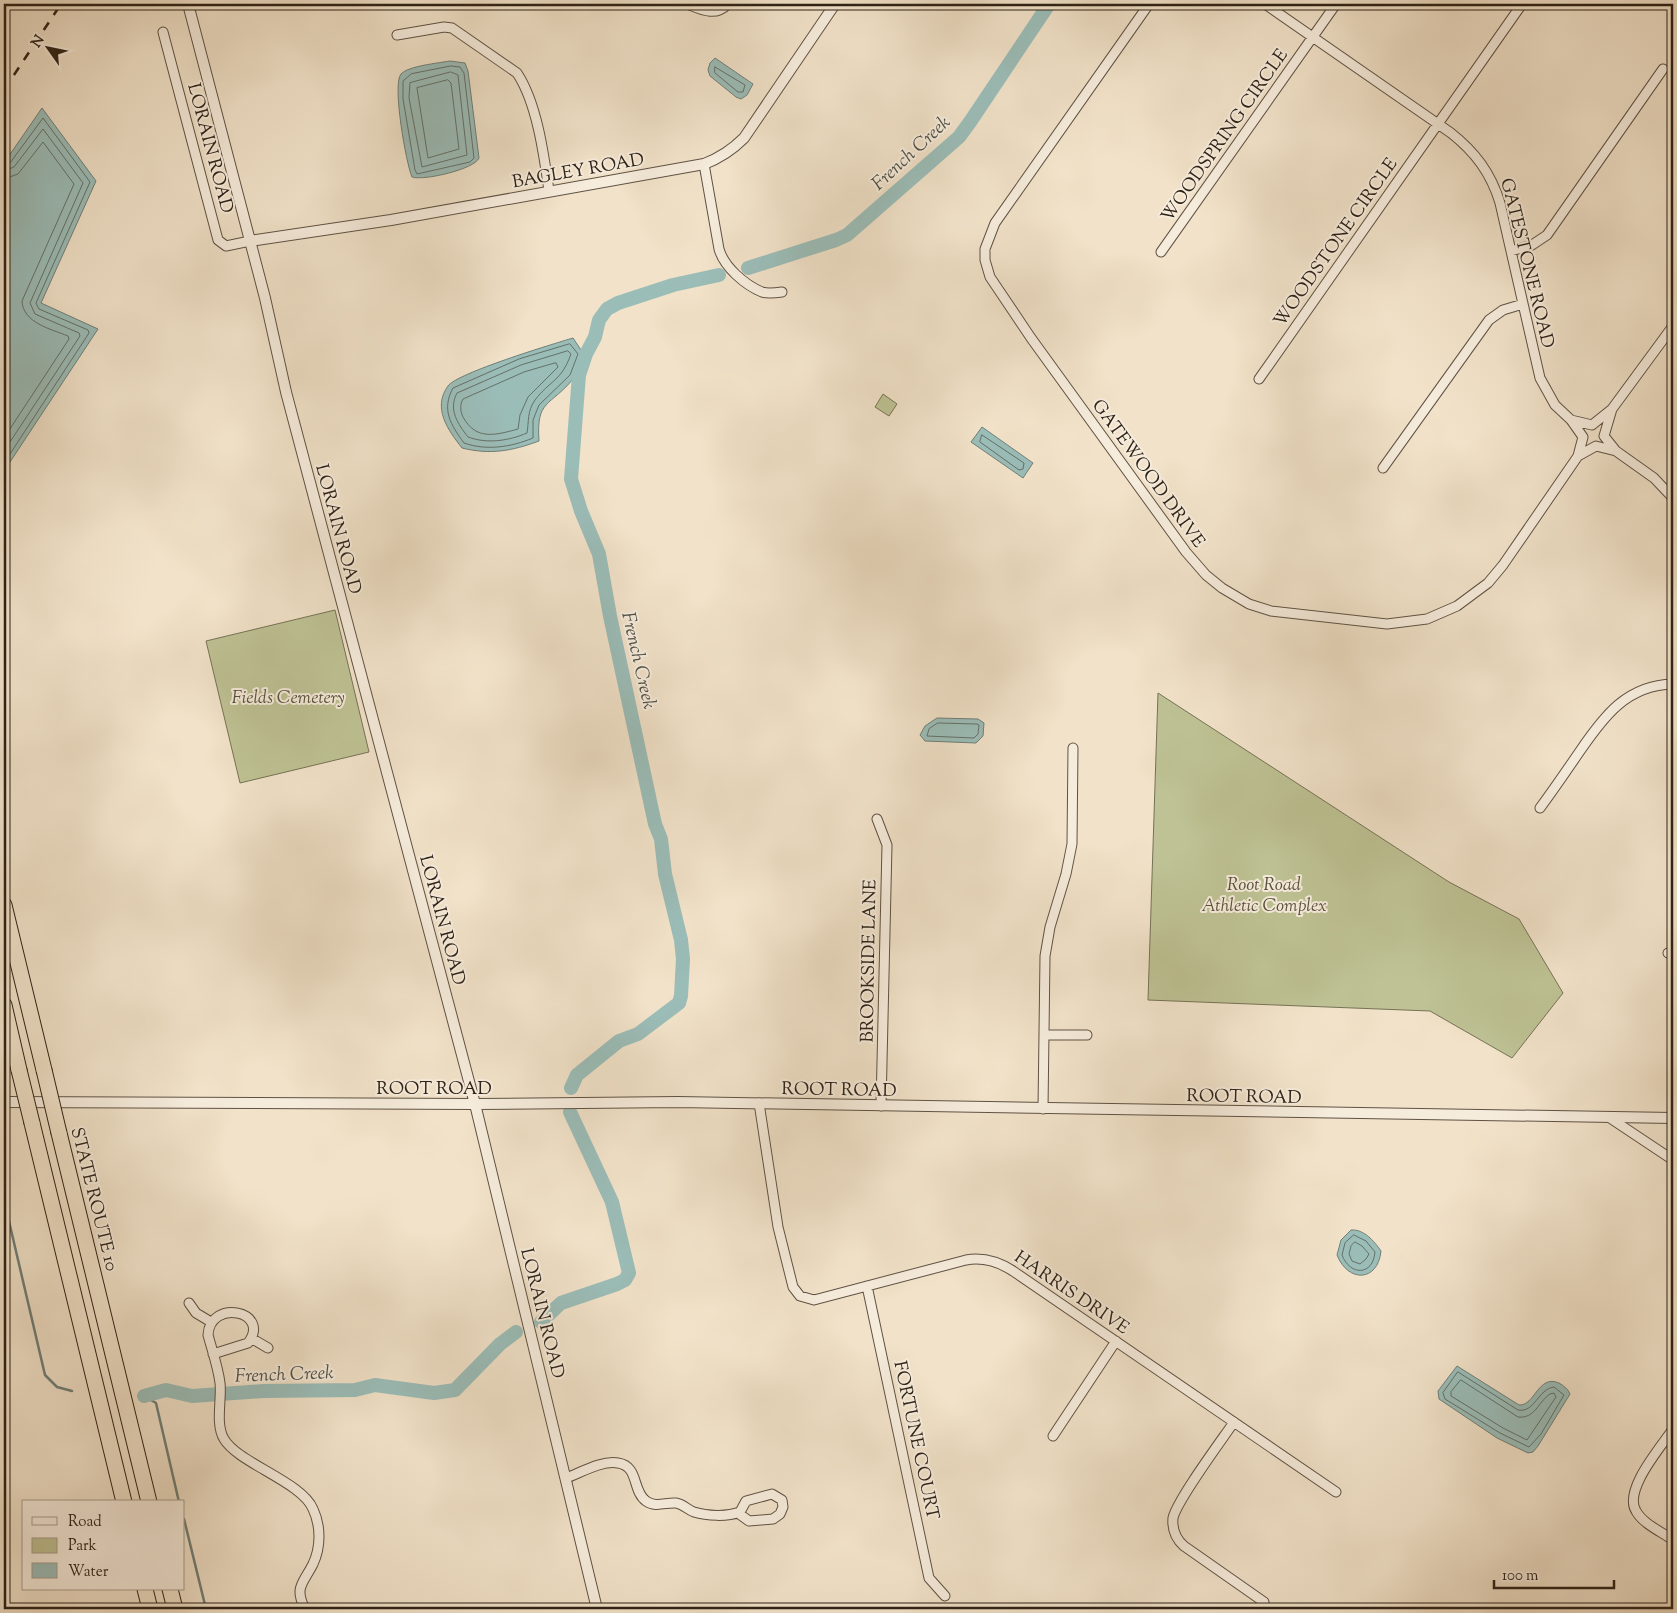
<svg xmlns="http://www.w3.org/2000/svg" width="1677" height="1613" font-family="'Sorts Mill Goudy',serif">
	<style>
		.green { fill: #bec294; stroke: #767256 }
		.water { fill: #9bbdb8; stroke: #6f7f78 }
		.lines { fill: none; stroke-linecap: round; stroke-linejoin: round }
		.shore { stroke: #647068; stroke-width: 1 }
		.stream { stroke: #6f7f78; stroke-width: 2.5 }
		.river { stroke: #9bbdb8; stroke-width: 14 }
		.minor-casing { stroke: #5f5244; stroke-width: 11 }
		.tertiary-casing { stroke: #5f5244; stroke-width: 12 }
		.motorway-casing { stroke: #2e2217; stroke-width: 17 }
		.minor { stroke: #f6ecdc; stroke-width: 9 }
		.tertiary { stroke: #f6ecdc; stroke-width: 10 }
		.motorway { stroke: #f1e2c9; stroke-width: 15 }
		.rail { stroke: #2e2217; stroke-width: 2.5; stroke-dasharray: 9 9; stroke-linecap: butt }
		.motorway-bridge-casing { stroke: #2e2217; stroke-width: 17; stroke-linecap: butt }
		.motorway-bridge { stroke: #f1e2c9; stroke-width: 15 }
		.labels { text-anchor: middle; stroke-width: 4; stroke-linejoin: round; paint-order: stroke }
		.street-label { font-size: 18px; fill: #2e2217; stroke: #f6ecdc }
		.park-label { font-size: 18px; font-style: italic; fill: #59523c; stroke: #f6ecdc }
		.water-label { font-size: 19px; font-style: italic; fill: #4f5047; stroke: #f6ecdc }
	</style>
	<rect width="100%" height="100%" fill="#f1e2c9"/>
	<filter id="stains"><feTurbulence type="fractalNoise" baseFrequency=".004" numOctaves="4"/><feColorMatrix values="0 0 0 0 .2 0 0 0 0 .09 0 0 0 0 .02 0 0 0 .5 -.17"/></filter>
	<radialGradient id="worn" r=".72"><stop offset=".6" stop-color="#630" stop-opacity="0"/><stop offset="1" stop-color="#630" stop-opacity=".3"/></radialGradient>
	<path class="green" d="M883 394 897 404 889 416 875 407Z
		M335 610 369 752 240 783 206 641Z
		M1158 693 1449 882 1519 919 1563 993 1512 1058 1430 1011 1148 1000Z"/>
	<path class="water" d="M715 58 753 84 747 95 741 99 736 97 710 76 708 70 710 63Z
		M450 61 465 63 468 71 479 158C475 169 424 181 412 177 406 163 392 84 401 74 408 66 439 63 450 61Z
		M42 108 96 181 41 303 98 329 8 465 4 461V163Z
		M573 338 583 353C580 361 578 372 573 379 550 407 536 399 539 441 512 451 490 455 462 448 448 430 432 408 448 386 457 373 553 344 573 338Z
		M982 427 1033 463 1023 478 971 442Z
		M937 718 978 719 984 723 983 736 976 743 925 741 920 735 925 726Z
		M1351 1230C1364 1229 1374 1241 1381 1251 1378 1282 1348 1283 1337 1255L1341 1240Z
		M1457 1366 1519 1405C1535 1406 1538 1374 1559 1383 1564 1386 1568 1389 1570 1394L1538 1446 1533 1452 1528 1453 1497 1438 1439 1399 1438 1391Z"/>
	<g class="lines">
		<path class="shore" d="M451 66 460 67 464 73 474 158 470 162 417 174 415 170 403 99V81L411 74Z
			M715 67 745 85 743 92H738L715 73Z
			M451 72 458 75 467 155 422 167 409 98 410 83Z
			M448 80 451 83 459 149 428 158 417 88Z
			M4 165 10 163 43 118 90 182 36 303 39 309 88 330 89 333 8 457 4 458
			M4 171 14 167 43 129 83 183 30 303 35 314 79 333 80 336 4 451
			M4 179 18 174 43 142 74 184 22 301C23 323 51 329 68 336L69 339 4 438
			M570 344 578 354 570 375 539 405 533 420V438C511 447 487 451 464 443 451 425 441 410 453 388L519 359Z
			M568 351 571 354C561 382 550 380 535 400 527 411 529 422 527 433 508 441 487 444 468 437 458 424 448 410 457 393L521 365Z
			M556 363 558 367 528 397 520 415 518 429C496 435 476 441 463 417 460 411 460 404 463 399L524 372Z
			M982 435 1024 463 1023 469 1019 470 980 442Z
			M938 723 977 724 979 725 978 734 974 738 927 736 929 729Z
			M1354 1235 1366 1241 1375 1252C1373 1276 1350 1276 1342 1255L1345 1243Z
			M1355 1242 1362 1246 1369 1254 1366 1259 1360 1264 1352 1261 1349 1254 1351 1246Z
			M1458 1372 1518 1410C1535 1413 1538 1389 1554 1387L1564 1395 1541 1434 1529 1447 1500 1433 1445 1399 1443 1393Z
			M1461 1380 1518 1417C1535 1419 1538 1402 1550 1394L1554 1393 1556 1397 1527 1440 1503 1428 1451 1396V1392Z"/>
		<path class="stream" d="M4 1200 45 1375 57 1387 72 1391
			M144 1396 156 1403 179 1502
			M184 1519 206 1609"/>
		<path class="river" d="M748 268 836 240 847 235 959 137 970 122 1049 4
			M571 1088 577 1075 619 1041 638 1034 679 1003 681 996 683 959 681 940 665 874 661 839 655 824 610 616 599 554 581 511 571 479 579 375 586 354 595 337 599 320 607 309 618 303 673 285 719 275
			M541 1322 561 1303 617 1284 625 1280 629 1273 612 1202 570 1112
			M144 1396 166 1390 192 1396 264 1391 355 1390 375 1385 434 1393 455 1390 500 1344 516 1332"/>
		<defs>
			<path id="minor" d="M687 4C702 10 715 17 728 4
				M1149 4 995 223 985 249V260L990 277 1031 338 1186 552 1206 575 1222 588 1249 604 1271 611 1387 624 1427 619 1457 606 1488 583 1503 565 1578 456
				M1265 4 1451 133C1475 152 1491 173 1500 203L1540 378 1555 405 1571 420
				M163 32 218 240 226 246 250 241
				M397 35 444 27 452 28 517 73C537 103 544 155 549 191
				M704 164 719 249C724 267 745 285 762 292 768 294 775 293 782 292
				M1511 251 1532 245 1547 235 1663 69
				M1161 252 1336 4
				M1259 379 1522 4
				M1612 409 1604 436 1616 451 1596 446 1578 456 1583 437 1571 420 1592 425Z
				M1612 409 1673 326
				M1616 451 1654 478 1673 498
				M1383 468 1489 320 1503 310 1523 304
				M1540 808C1554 789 1567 770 1580 751 1604 716 1627 685 1673 684
				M877 819 887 845 881 1106
				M1668 953 1673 954
				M1045 1035H1087
				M759 1103 778 1227 793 1287 800 1296 814 1300 966 1260C983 1257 999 1262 1013 1271L1336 1492
				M1043 1109 1045 956 1050 927 1066 874 1072 844 1073 748
				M1610 1118 1673 1160
				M867 1286 929 1578 945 1596
				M189 1303 196 1313 211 1322
				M251 1338 268 1348
				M213 1354 248 1343C272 1311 210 1298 208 1335 212 1350 218 1367 220 1383 222 1399 215 1424 224 1439 238 1463 302 1482 313 1509 321 1526 321 1547 313 1564 303 1584 294 1587 305 1609
				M1234 1422C1221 1441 1177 1500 1173 1518 1172 1529 1176 1539 1184 1546L1264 1602
				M1673 1429C1661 1447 1623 1490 1636 1511 1643 1524 1662 1532 1673 1540
				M1053 1436 1116 1341
				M566 1478C580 1473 602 1460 618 1463 639 1466 632 1491 646 1501 656 1508 666 1502 676 1503 683 1504 688 1510 694 1512 707 1516 727 1517 740 1512L746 1501 772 1494 782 1500 783 1507 780 1514 773 1519 749 1521 738 1513"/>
			<path id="tertiary" d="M188 4 265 298 286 392 475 1104 597 1609
				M250 241 391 220 704 164C720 158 732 150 744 138L835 4
				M4 1102 475 1104 678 1102 1673 1118"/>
			<path id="motorway" d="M4 905 44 1070
				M4 1005 19 1070
				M32 1123 124 1502
				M59 1133 149 1502
				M145 1589 150 1609
				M170 1589 175 1609"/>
		</defs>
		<use href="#minor" class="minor-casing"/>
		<use href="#tertiary" class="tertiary-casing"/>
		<use href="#motorway" class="motorway-casing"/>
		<use href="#minor" class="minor"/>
		<use href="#tertiary" class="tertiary"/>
		<use href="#motorway" class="motorway"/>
		<path class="rail" d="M4 90 61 4"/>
		<defs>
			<path id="motorway-bridge" d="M19 1070 32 1123
				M44 1070 59 1133"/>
		</defs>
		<use href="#motorway-bridge" class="motorway-bridge-casing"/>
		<use href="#motorway-bridge" class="motorway-bridge"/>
	</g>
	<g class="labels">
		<g class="street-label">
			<text transform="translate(1224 135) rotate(-55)" y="6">WOODSPRING CIRCLE</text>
			<text transform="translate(211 148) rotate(75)" y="6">LORAIN ROAD</text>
			<text transform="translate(578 170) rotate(-10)" y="6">BAGLEY ROAD</text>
			<text transform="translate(1335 242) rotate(-55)" y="6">WOODSTONE CIRCLE</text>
			<text transform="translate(1528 263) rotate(76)" y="6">GATESTONE ROAD</text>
			<text transform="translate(1149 473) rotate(54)" y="6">GATEWOOD DRIVE</text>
			<text transform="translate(339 529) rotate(75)" y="6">LORAIN ROAD</text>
			<text transform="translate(443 920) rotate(75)" y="6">LORAIN ROAD</text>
			<text transform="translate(868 961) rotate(-89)" y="6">BROOKSIDE LANE</text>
			<text x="434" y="1094">ROOT ROAD</text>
			<text transform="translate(839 1089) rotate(1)" y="6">ROOT ROAD</text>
			<text transform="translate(1244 1096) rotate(1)" y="6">ROOT ROAD</text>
			<text transform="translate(95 1199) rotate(76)" y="6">STATE ROUTE 10</text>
			<text transform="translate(1072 1292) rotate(34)" y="6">HARRIS DRIVE</text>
			<text transform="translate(543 1313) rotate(76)" y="6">LORAIN ROAD</text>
			<text transform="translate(917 1440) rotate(78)" y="6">FORTUNE COURT</text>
		</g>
		<g class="park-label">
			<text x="288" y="703">Fields Cemetery</text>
			<text x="1264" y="890">Root Road<tspan x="1264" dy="21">Athletic Complex</tspan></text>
		</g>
		<g class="water-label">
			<text transform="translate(910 152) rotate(-43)" y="7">French Creek</text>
			<text transform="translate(640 660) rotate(77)" y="7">French Creek</text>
			<text transform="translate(284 1373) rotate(-2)" y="7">French Creek</text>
		</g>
	</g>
	<rect width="1677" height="1613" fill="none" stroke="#f1e2c9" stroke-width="20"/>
	<rect x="5" y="5" width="1667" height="1603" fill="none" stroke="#2e2217" stroke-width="2.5"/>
	<rect x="10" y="10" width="1657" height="1593" fill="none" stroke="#2e2217"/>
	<rect x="22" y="1500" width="162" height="90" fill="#f6ecdc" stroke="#a69b8d"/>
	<rect x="32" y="1517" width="25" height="8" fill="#f6ecdc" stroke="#a69b8d"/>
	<text x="68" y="1526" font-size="15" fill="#2e2217">Road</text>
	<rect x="32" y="1538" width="25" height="15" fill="#bec294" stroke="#a69b8d"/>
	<text x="68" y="1550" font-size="15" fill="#2e2217">Park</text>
	<rect x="32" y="1563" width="25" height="15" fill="#9bbdb8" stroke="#a69b8d"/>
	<text x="68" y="1576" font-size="15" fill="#2e2217">Water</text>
	<g transform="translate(48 48) rotate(303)" stroke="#f6ecdc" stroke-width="4" paint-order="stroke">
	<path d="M0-4L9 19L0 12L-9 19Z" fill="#2e2217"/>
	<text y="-8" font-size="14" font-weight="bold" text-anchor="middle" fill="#2e2217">N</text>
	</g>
	<path d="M1494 1580v8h120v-8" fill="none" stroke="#2e2217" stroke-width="2.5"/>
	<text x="1502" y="1580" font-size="15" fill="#2e2217" stroke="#f6ecdc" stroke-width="4" paint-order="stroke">100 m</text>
	<rect width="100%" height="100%" filter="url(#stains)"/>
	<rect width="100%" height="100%" fill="url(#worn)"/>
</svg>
